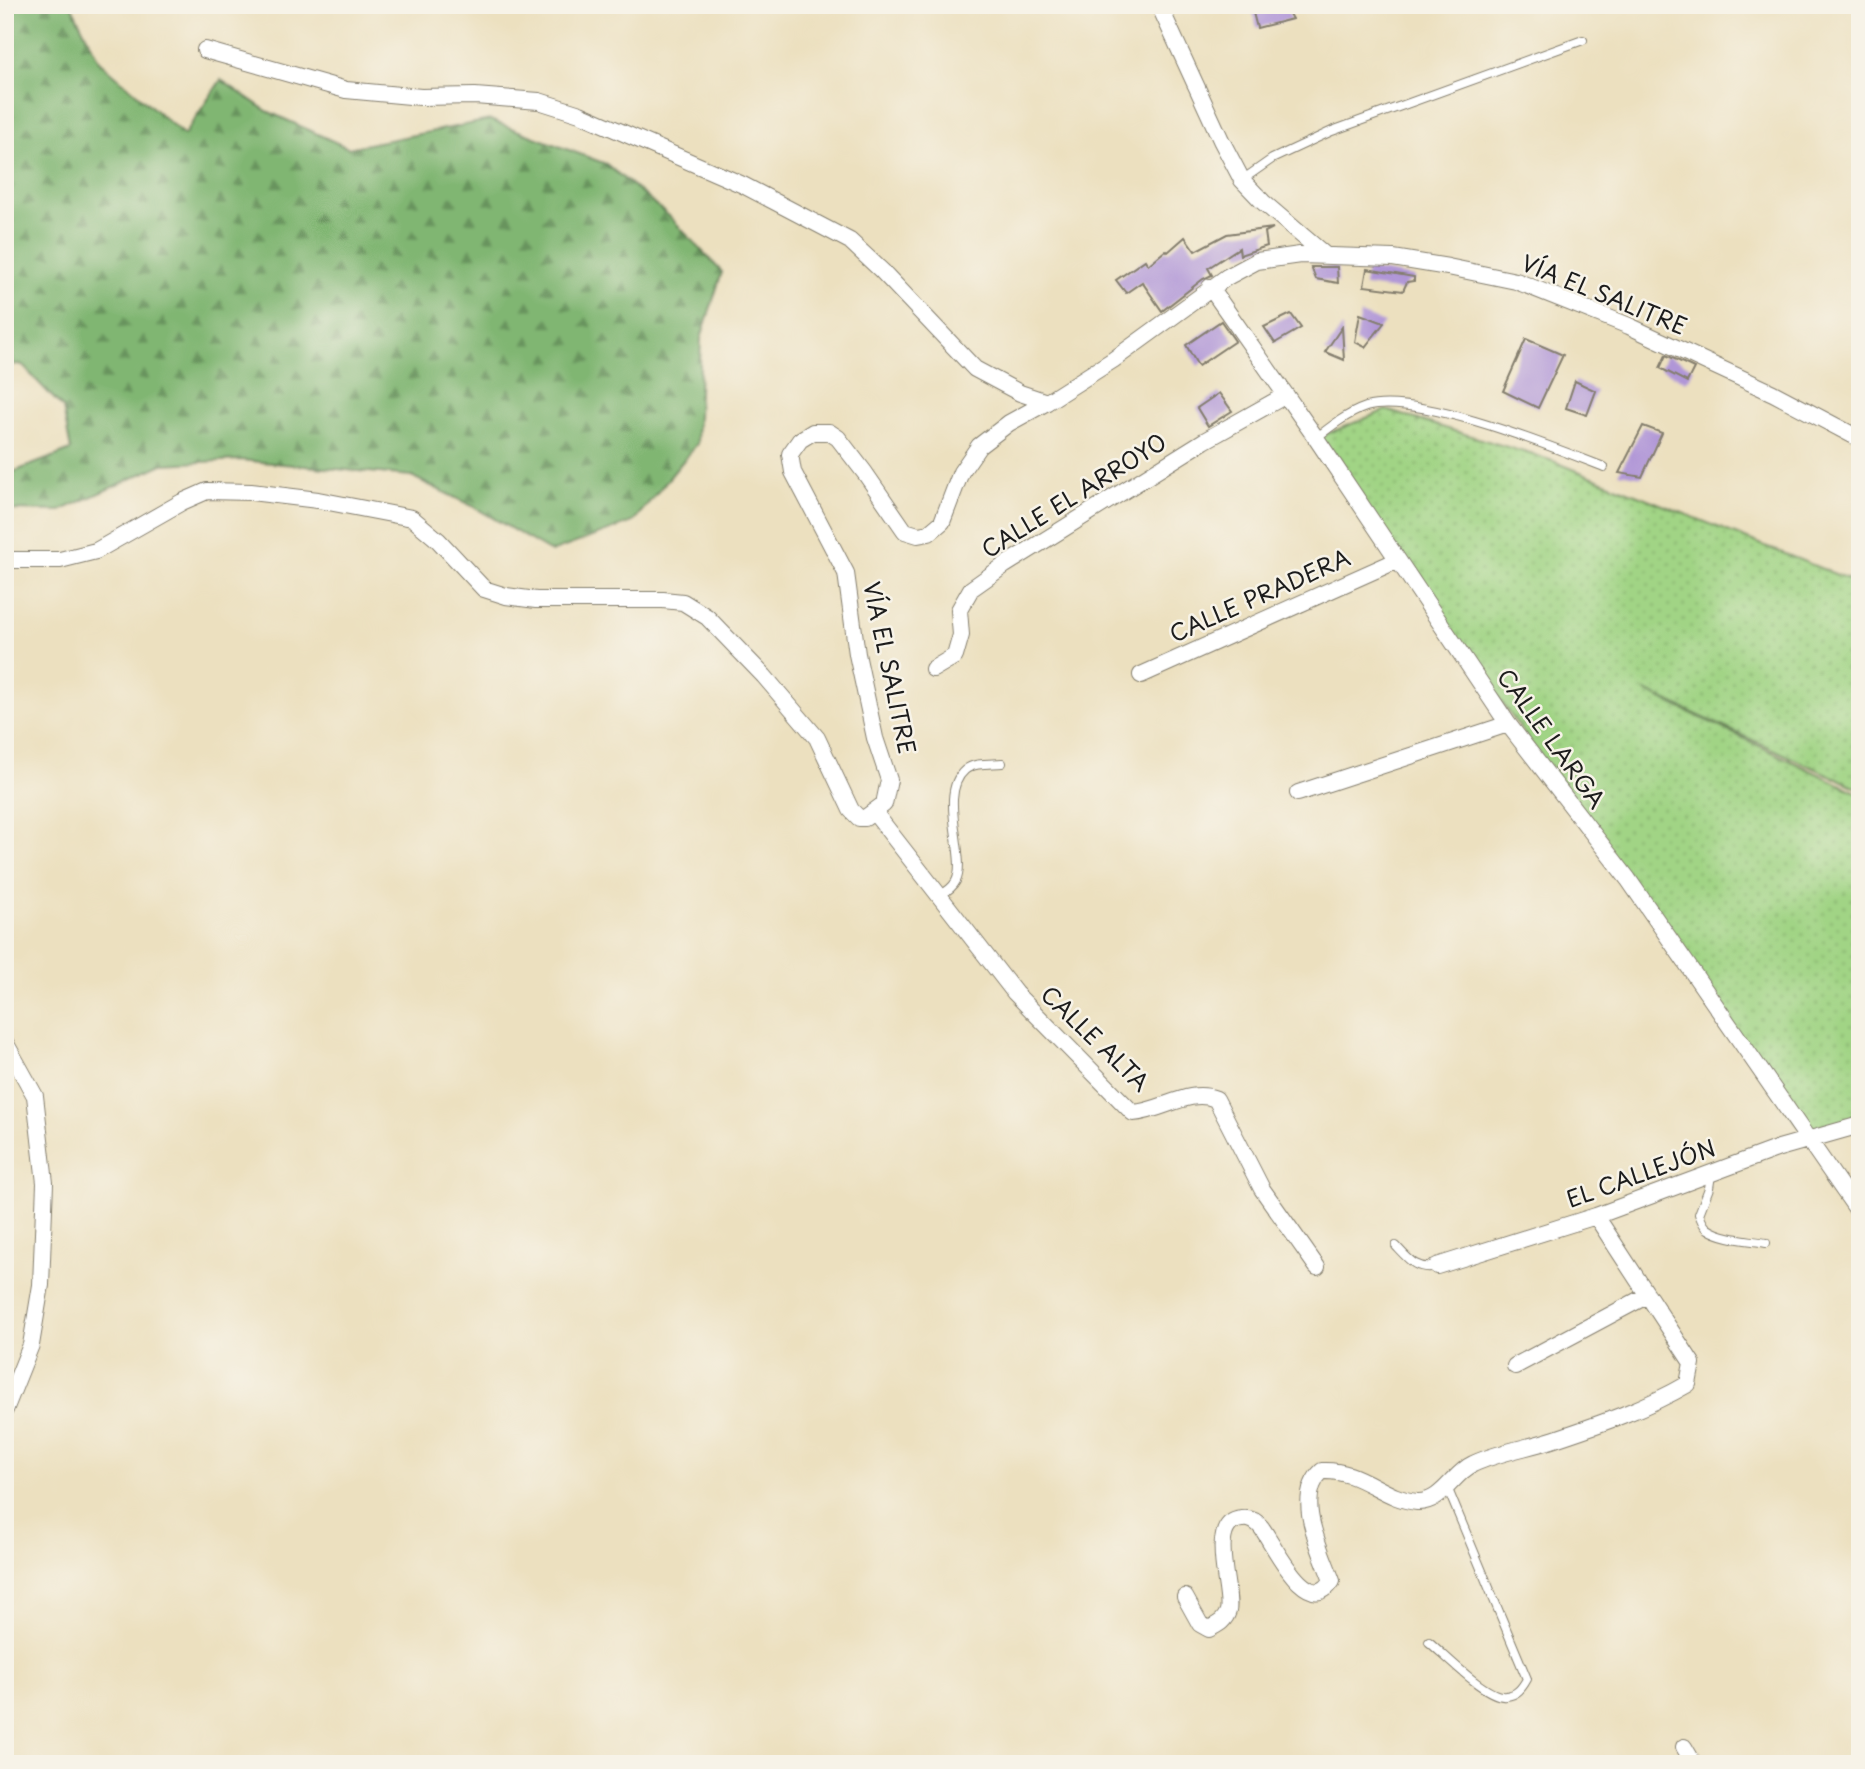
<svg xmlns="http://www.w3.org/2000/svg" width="1865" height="1769" font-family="'Playpen Sans',sans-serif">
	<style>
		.grass { fill: url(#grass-dots); stroke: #5e7850; stroke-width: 2 }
		.forest { fill: url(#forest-firs); stroke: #4e6947; stroke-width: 2 }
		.building { fill: #b096d7 }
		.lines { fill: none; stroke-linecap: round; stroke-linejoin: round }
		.lane-casing { stroke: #847e6e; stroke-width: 10 }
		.street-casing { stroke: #847e6e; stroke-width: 18 }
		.lane { stroke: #fff; stroke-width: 8 }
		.street { stroke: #fff; stroke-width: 16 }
		.labels { text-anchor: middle; stroke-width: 5; stroke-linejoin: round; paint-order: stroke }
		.street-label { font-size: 23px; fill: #1c1c1c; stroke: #f7f3e8 }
	</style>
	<defs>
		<pattern id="grass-dots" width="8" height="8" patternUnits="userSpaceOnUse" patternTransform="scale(1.75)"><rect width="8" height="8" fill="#a1d485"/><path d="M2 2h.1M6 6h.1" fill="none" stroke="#8ab572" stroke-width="1.8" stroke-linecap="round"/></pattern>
		<pattern id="forest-firs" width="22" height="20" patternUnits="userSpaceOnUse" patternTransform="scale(1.75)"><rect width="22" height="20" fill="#80b672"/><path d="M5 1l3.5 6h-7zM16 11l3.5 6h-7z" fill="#68935d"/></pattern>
	</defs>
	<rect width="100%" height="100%" fill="#f7f3e8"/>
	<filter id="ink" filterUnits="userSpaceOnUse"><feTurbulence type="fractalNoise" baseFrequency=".0143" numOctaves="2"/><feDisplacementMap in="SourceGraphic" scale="14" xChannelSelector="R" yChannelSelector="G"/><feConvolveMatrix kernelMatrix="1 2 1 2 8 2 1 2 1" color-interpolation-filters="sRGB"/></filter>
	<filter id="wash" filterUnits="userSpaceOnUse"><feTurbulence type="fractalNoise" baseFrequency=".00686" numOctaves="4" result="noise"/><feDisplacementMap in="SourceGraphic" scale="28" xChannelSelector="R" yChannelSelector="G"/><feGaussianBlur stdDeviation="1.57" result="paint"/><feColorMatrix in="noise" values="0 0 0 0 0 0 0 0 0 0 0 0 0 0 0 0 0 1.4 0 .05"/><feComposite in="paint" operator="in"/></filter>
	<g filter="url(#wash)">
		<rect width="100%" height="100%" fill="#ece0bf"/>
		<path class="grass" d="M1386 410 1553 461 1860 584V789L1645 691 1860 794V1122L1810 1141 1316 438Z"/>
		<path class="forest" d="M5 5H71L99 61 184 135 221 80 267 111 348 148 490 120 606 164 669 216 722 272 701 338 697 444 633 522 551 552 474 507 411 476 240 460 163 464 60 511 5 510V475L71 450 63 408 21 364 5 365Z"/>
		<g id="blocks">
			<path class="building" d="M1251 5H1284L1292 19 1257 28Z
				M1273 228 1265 232 1267 246 1240 255 1239 248 1208 268 1212 275 1203 279 1162 311 1142 282 1126 293 1116 280 1145 260 1148 265 1166 250 1168 252 1185 237 1195 251 1227 234Z
				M1311 267H1337L1338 283 1316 279Z
				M1367 269 1414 277V281L1407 282 1403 291 1364 286Z
				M1291 314 1301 328 1275 343 1264 327Z
				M1360 314 1384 323 1365 347 1355 342Z
				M1221 321 1235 341 1198 366 1186 345Z
				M1342 327 1344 360 1325 352Z
				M1526 339 1563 355 1538 408 1503 391Z
				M1666 355 1694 368 1687 382 1660 368Z
				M1575 381 1596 391 1587 415 1566 408Z
				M1219 393 1232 411 1208 426 1197 408Z
				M1643 426 1662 433 1642 477 1619 473Z"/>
		</g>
	</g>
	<g filter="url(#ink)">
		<use href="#blocks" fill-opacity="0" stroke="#847e6e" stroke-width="2"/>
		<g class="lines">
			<defs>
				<path id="lane" d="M1242 180 1272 159 1332 131 1583 40
					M1316 438C1330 427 1348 413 1366 407 1417 392 1552 447 1604 467
					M940 895C946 892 953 887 956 881 968 857 937 794 965 770 974 762 991 764 1002 763
					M1711 1175 1709 1188 1699 1214C1701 1219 1703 1226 1708 1229 1723 1239 1749 1240 1766 1243
					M1396 1246C1409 1260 1417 1271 1437 1266
					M1429 1642C1445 1655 1487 1699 1506 1696 1517 1695 1522 1688 1527 1679L1447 1487"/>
				<path id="street" d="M1159 5 1221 140 1242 180 1263 202 1325 255
					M205 50 346 90 421 97 475 96 539 101 580 114 743 185 850 241 882 271 975 369 1020 393 1047 402
					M1210 287 1316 438 1508 724 1628 879 1860 1214
					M5 560H60L96 551 182 502 207 491 251 492 318 500 412 518 438 540 484 589 506 596 536 600H663L683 602 707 617 764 676 817 738 851 810 859 818H865L884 804 889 780 875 738 857 654 846 573 793 472 790 454 800 440 813 432H829L838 438 865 473 905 531 918 535 929 533 942 522 961 472 979 446 1009 423 1047 402 1113 360 1227 277 1257 261 1300 255 1393 258 1448 267 1516 281 1629 326 1773 393 1860 439
					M933 669 955 656 961 635 959 610 971 589 1005 565 1204 441 1286 395
					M1141 675 1398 560
					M1298 793 1508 724
					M874 812 1015 993 1133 1113C1163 1111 1188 1088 1216 1099L1262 1189 1317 1267
					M5 1042 35 1096 45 1183 41 1285 31 1345 5 1410
					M1437 1266 1596 1216 1779 1148 1860 1125
					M1515 1366 1648 1295
					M1185 1597 1200 1624 1209 1629C1218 1624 1225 1621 1228 1611 1233 1592 1205 1522 1242 1519 1249 1518 1256 1521 1261 1527 1273 1542 1307 1619 1332 1581 1321 1550 1293 1498 1322 1471 1361 1469 1382 1499 1417 1502 1442 1503 1453 1473 1473 1464 1498 1452 1528 1448 1555 1439 1600 1424 1647 1408 1688 1384L1692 1363 1596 1216
					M1684 1747 1694 1764"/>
			</defs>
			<use href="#lane" class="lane-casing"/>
			<use href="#street" class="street-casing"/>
			<use href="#lane" class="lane"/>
			<use href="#street" class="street"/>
		</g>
	</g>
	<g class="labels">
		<g class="street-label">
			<text transform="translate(1604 295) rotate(22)" y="8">VÍA EL SALITRE</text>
			<text transform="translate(1074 496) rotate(-32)" y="8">CALLE EL ARROYO</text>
			<text transform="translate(1260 596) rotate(-24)" y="8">CALLE PRADERA</text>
			<text transform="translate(889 668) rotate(78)" y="8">VÍA EL SALITRE</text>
			<text transform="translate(1551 739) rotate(54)" y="8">CALLE LARGA</text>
			<text transform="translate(1095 1039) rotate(44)" y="8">CALLE ALTA</text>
			<text transform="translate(1641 1174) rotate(-20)" y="8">EL CALLEJÓN</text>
		</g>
	</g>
	<rect width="1865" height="1769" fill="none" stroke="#f7f3e8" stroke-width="28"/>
</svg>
